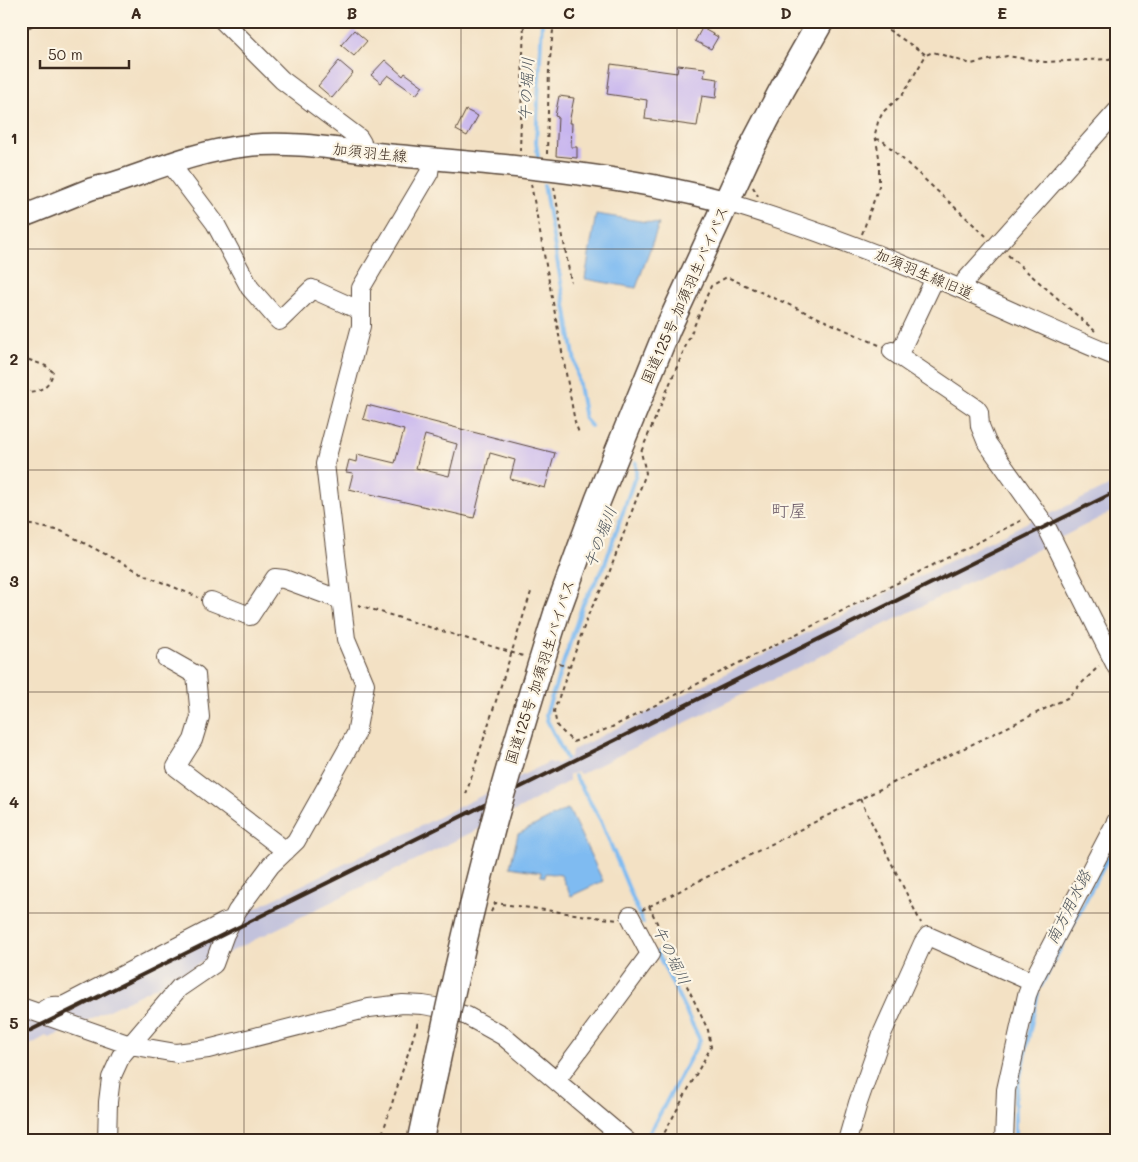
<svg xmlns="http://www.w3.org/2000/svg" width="1138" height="1162" font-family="Mali,'Klee One',sans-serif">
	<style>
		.industrial { fill: #c2c2dc }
		.water { fill: #7fbbf1; stroke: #5d7288 }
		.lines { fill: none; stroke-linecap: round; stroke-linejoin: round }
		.stream { stroke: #7fbbf1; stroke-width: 4 }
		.building { fill: #c5b2ef; fill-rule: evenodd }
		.minor-casing { stroke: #574537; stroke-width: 20 }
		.major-casing { stroke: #574537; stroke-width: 24 }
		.highway-casing { stroke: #574537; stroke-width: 28 }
		.path { stroke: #574537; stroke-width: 2; stroke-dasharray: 4 4; stroke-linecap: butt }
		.minor { stroke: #fff; stroke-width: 18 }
		.major { stroke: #fff; stroke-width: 21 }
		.highway { stroke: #fff; stroke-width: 25 }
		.rail { stroke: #3b2a1e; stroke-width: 4 }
		.highway-bridge-casing { stroke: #574537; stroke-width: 28; stroke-linecap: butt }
		.highway-bridge { stroke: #fff; stroke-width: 25 }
		.grid { fill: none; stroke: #3b2a1e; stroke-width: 1; stroke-opacity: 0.55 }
		.labels { text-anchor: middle; stroke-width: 4.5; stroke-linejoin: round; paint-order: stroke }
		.street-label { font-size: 15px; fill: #3b2a1e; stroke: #fcf5e5 }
		.water-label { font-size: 16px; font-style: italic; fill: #4f565d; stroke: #fcf5e5 }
		.quarter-label { font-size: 18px; fill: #6b5a67; stroke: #fcf5e5 }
		.neatline { fill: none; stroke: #3b2a1e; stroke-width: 2 }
		.grid-label { font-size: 16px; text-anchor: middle; font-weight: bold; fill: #3b2a1e }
	</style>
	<rect width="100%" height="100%" fill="#fcf5e5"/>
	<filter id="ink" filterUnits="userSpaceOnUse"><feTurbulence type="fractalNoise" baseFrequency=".02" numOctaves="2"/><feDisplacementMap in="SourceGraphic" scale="10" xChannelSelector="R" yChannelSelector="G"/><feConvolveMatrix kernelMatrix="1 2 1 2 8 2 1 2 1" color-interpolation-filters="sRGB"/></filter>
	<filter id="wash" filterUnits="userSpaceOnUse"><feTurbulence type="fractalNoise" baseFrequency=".0096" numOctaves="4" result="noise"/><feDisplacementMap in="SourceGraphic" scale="20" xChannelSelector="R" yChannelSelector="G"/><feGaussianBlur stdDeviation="1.12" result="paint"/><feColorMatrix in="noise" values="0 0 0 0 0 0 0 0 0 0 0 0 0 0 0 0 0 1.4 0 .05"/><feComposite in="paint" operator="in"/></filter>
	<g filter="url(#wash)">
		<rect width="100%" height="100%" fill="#f3e1c4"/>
		<path class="industrial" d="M1117 482V509L1060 538 1046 516Z
			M1036 518 1050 543 581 774 576 772 569 775V781L519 809 226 954 240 916 549 762 557 764 569 758 573 750Z
			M224 925 214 954 184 973 84 1022 54 1009Z
			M25 1016 63 1030V1032L49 1038 46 1036 21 1050V1017Z"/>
		<path class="water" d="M596 214 659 224 636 288 585 279Z
			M567 809 569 810 603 881 571 896 561 875 546 873 545 877 541 876V872L510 867 518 834Z"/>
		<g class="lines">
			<path class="stream" d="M538 157 536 142 542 21
				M544 185 585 419 591 426
				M566 758 547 720 546 714 583 604 604 567 636 474V463
				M575 776 601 821 643 923
				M1041 986 1117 840
				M645 1141 700 1040 657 952
				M1015 1141V1100L1038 993"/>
		</g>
		<g id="blocks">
			<path class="building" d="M702 28 718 37 711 49 695 41Z
				M354 30 367 41 354 56 341 45Z
				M385 60 403 76 405 73 423 86 416 95 388 75 381 83 371 75Z
				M339 61 353 73 332 98 318 86Z
				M611 64 677 73 678 65 705 68 704 77 718 79 716 98 702 96 697 126 645 119 647 100 607 94Z
				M559 96 574 98 569 123H572L571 147H577V158L556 156 558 117 555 116Z
				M466 110 478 116 467 136 456 130Z
				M367 405 555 453 545 488 510 479 515 460 490 453 474 518 349 489 353 473 346 472 349 460 356 462 357 454 395 463 404 430 363 419ZM425 435 457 444 449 476 416 468Z"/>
		</g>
	</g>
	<g filter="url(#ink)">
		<use href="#blocks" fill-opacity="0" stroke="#574537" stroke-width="1"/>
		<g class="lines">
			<defs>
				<path id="minor" d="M223 21 282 80 359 138 362 143V152
					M171 162 175 170 215 223 250 288 279 321 312 289 361 311
					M726 202C806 226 884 256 961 289 1013 311 1064 336 1117 357
					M962 289 966 280 1117 111
					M892 351 976 408 979 412 980 426 987 443 1046 526 1117 668
					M899 354 935 278
					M211 601 250 616 275 578 284 579 341 600
					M166 658 196 675 200 717 193 740 176 767 286 851
					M21 1007 130 1045 176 1053 208 1049 369 1008 403 1004 423 1005 441 1008 467 1016 503 1036 627 1141
					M41 1014C47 1005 53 1005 63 1006L225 922 232 920
					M556 1081 650 954 630 916
					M107 1141 108 1102 111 1078 121 1056 179 988 214 964 225 934 237 911 271 865 296 841 356 734 365 684 346 639 325 464 361 326V288L429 173 431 159
					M847 1141 858 1103 882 1034 923 943 928 936 1032 982
					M1004 1141 1006 1090 1027 995 1032 982 1117 820"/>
				<path id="major" d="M21 217C45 208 68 198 91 189 100 186 108 185 117 182 159 168 199 151 244 146 292 140 342 150 390 155 503 165 617 173 726 202"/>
				<path id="highway" d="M557 612 598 500 668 328 751 149 783 88 821 21
					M420 1141 436 1067"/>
			</defs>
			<use href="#minor" class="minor-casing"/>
			<use href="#major" class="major-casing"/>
			<use href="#highway" class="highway-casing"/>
			<path class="path" d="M875 21 925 54
				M21 30 45 21
				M876 139 882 140 986 236
				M520 151 524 21
				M547 154 549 68 554 21
				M531 184 575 422 579 433
				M554 187 571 282
				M753 187 758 196
				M862 234 879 186V157L875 134 878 122 883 112 903 94 926 55 933 52 971 64 1007 56 1045 62 1109 59 1117 55
				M1008 255 1095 331
				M879 345 727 277 711 286 641 452 646 473 608 576 589 613 554 711 557 726 573 742 612 727 1024 519
				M21 357 46 366 53 372C50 388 36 394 21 391
				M21 523 61 531 149 577 198 597
				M358 605 523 656
				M559 664 569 667
				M466 794 532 589
				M860 799 921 923
				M649 906 708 1030 711 1047 660 1141
				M642 910 860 799 1067 698 1099 666
				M491 912 495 903 617 920
				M380 1141 419 1019"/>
			<use href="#minor" class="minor"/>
			<use href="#major" class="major"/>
			<use href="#highway" class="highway"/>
			<path class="rail" d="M21 1035 1117 491"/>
			<defs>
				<path id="highway-bridge" d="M436 1067C452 991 469 916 489 841 509 764 533 688 557 612"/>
			</defs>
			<use href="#highway-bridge" class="highway-bridge-casing"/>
			<use href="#highway-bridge" class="highway-bridge"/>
		</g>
	</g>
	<path class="grid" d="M244 21V1141M461 21V1141M677 21V1141M894 21V1141M21 249H1117M21 470H1117M21 692H1117M21 913H1117"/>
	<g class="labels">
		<g class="street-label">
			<text transform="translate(370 153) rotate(6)" y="5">加須羽生線</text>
			<text transform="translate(924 274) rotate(23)" y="5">加須羽生線旧道</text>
			<text transform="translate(685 295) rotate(-66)" y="5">国道125号 加須羽生バイパス</text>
			<text transform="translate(540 672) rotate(-72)" y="5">国道125号 加須羽生バイパス</text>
		</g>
		<g class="water-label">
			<text transform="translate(526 89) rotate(-87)" y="6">午の堀川</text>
			<text transform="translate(600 537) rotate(-69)" y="6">午の堀川</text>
			<text transform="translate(1068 907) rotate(-63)" y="6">南方用水路</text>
			<text transform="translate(672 955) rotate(64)" y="6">午の堀川</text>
		</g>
		<g class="quarter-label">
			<text x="789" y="517">町屋</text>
		</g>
	</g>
	<rect width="1138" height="1162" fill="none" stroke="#fcf5e5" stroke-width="55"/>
	<path d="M40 60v8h89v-8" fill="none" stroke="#3b2a1e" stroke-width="2.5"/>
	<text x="48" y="60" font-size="15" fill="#3b2a1e" stroke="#fcf5e5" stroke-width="4" paint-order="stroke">50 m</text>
	<rect x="28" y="28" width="1082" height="1106" class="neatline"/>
	<g class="grid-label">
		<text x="136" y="19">A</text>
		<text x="352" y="19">B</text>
		<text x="569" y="19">C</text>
		<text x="786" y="19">D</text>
		<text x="1002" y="19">E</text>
		<text x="14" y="144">1</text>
		<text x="14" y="365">2</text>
		<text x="14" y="587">3</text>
		<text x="14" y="808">4</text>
		<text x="14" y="1029">5</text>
	</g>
</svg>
